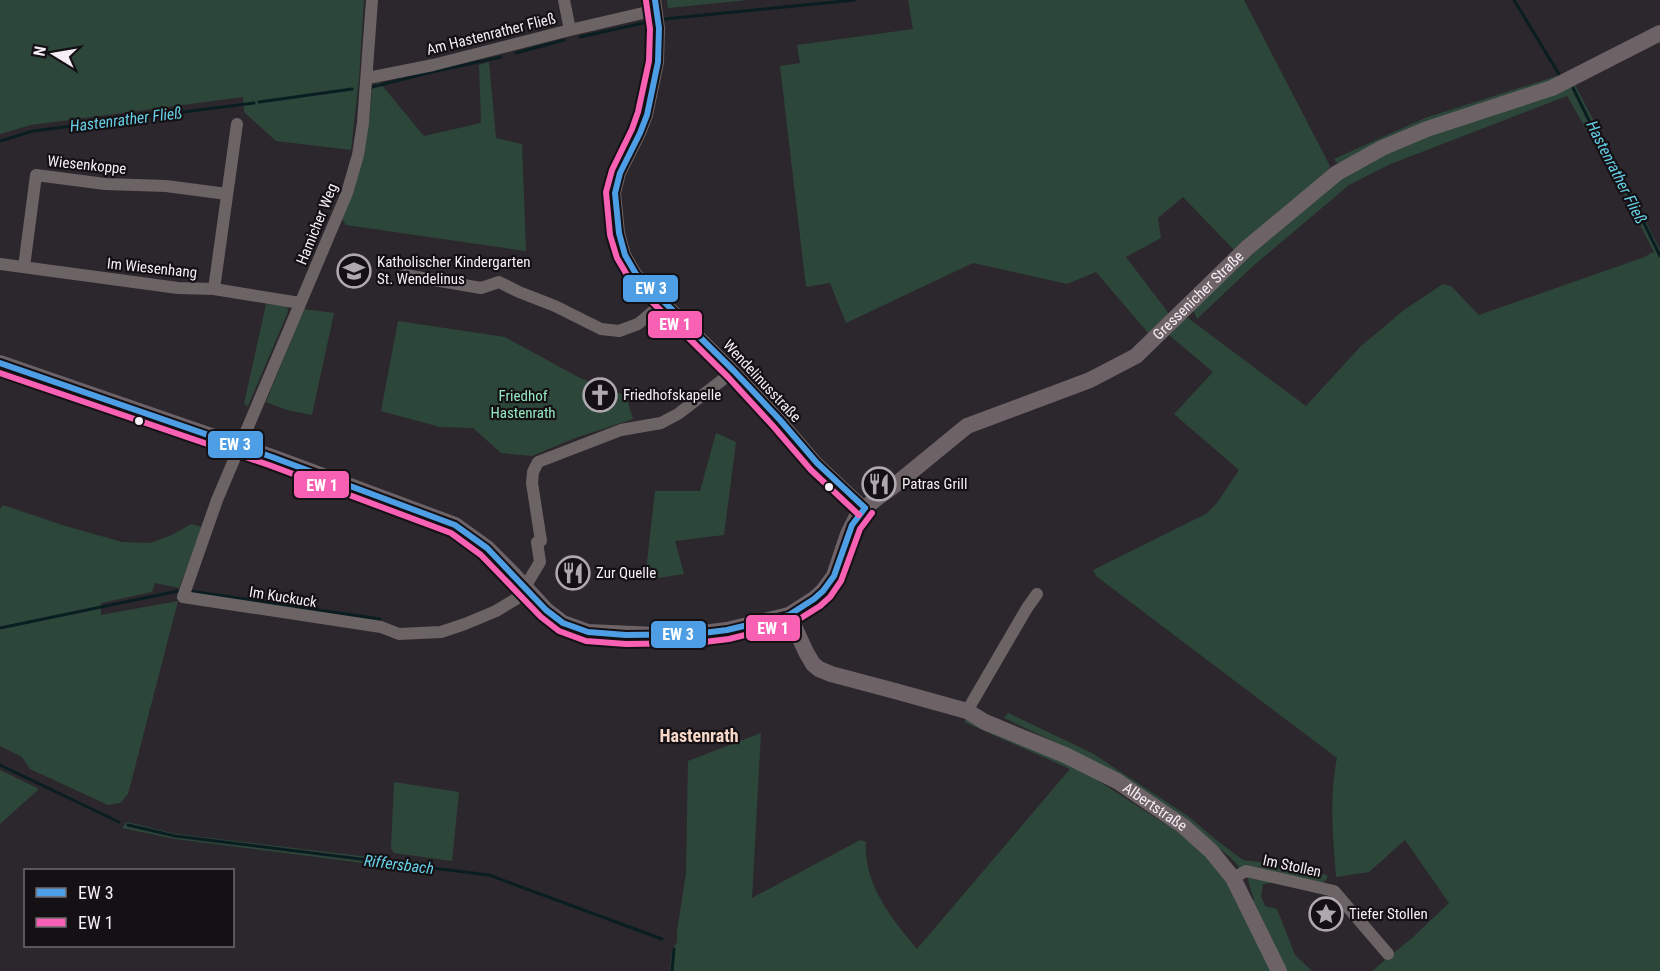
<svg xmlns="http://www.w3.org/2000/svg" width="1660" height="971" font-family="'Roboto Condensed',sans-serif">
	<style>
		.green { fill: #2d463a }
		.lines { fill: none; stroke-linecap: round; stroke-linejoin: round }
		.stream { stroke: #0a1e22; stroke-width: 3 }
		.minor { stroke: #6c6365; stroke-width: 12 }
		.major { stroke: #6d6367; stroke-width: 16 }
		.bus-1-casing { stroke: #141014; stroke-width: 10 }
		.bus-2-casing { stroke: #141014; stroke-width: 10 }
		.bus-1 { stroke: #4d9ee5; stroke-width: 6 }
		.bus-2 { stroke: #f860b3; stroke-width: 6 }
		.bus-dot { fill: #f5eff5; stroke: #141014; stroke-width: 2 }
		.labels { text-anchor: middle; stroke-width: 4.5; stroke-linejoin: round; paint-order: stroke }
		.street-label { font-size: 15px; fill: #f5eff5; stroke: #141014 }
		.poi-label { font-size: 15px; fill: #f5eff5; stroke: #141014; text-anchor: start }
		.park-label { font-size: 15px; fill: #94e9bf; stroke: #141014 }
		.water-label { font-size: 16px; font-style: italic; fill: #66d0e7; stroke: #141014 }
		.quarter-label { font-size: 18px; font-weight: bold; fill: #f6d7c8; stroke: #141014 }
		.line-badge { stroke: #141014; stroke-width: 2 }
		.badge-label { font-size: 16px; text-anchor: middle; font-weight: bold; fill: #fff }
	</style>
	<rect width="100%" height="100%" fill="#2c272c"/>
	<path class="green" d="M0 0H364L359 78 351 150 276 141 244 112 243 97 31 125 0 134Z
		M667 0H748L668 8Z
		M908 0H1244L1330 166 1328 172 1236 252 1183 197 1158 218 1161 238 1126 257 1170 315 1149 334 1096 272 1067 284 973 263 846 323 830 283 806 287 780 66 800 63 797 45 913 29Z
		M489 62 496 138 522 144 526 251 346 225 342 219 369 123 372 90 377 83H380L424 136 481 123 479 65Z
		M1557 76 1558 79 1342 164 1337 163 1334 159 1425 118Z
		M1575 85 1635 199 1660 250V971H1372L1412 938 1449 903 1405 840 1369 872 1336 877C1333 838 1329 797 1337 758L1096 576 1093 570 1206 514 1217 503 1239 470 1174 414 1213 372 1169 335 1185 319 1188 318 1306 406 1361 346 1404 310 1443 284 1451 286 1479 315 1642 258 1654 252 1629 203 1567 96 1388 165 1349 185 1252 267 1197 319 1193 309 1243 259 1341 178 1385 153 1429 136Z
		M266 304 287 306 288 312 248 406 244 404Z
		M304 309 334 313 312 415 287 410 266 402Z
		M398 321 505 337 580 378 626 396 633 419 575 438 532 456 501 453 473 428 440 427 381 411Z
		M716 433 736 442 724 535 675 541 684 574 645 580 655 491H700Z
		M3 505 62 525 122 542 150 543 172 535 191 524 202 527 179 588 155 583 152 592 101 603V615L178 601 128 794 120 803 108 805 30 769 22 757 0 746V509Z
		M1008 713 1092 753 1188 816 1215 839 1243 860 1284 865 1293 872 1320 875 1325 874 1328 877 1324 882H1316L1240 869C1234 858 1221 851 1211 842L1090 759 1004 718Z
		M967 718 1088 774 1176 831 1206 856 1226 881 1238 906 1254 899 1251 891 1247 875 1284 881 1263 884 1261 896 1265 906 1277 909 1295 955 1312 971H670L672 950 677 942V931L686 873 688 761 761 733 752 898 860 840 866 842C863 884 892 919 917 949L1070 769 964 722Z
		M0 770 39 789 0 824Z
		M394 782 459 792 452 861 394 853 391 848Z
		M127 822 176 834 419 863 418 870 175 839 122 828Z"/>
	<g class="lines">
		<path class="stream" d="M1514 0 1560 76
			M665 19 855 0
			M580 37 648 22
			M516 53 564 40
			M372 87 432 72 501 57
			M1573 88 1611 165 1633 200 1660 256
			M259 102 352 89
			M0 141 33 131 254 103
			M190 591 380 619
			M0 628 178 591
			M0 765 119 822
			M128 825 175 836 489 875 662 939
			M672 971 674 949"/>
		<path class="minor" d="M372 0 363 123 358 155 347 193 217 500 183 597 381 627 399 634 441 632 465 624 496 611 519 597 540 562 537 542 541 541 532 483 533 472 538 462 621 430 661 423 678 414 734 371
			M564 0 570 30
			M655 0 659 28 658 62 647 115 640 133 620 173 615 193 619 233 625 255 636 274 734 371 780 420 817 463 865 508
			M368 78 433 65 570 30 656 10
			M0 264 178 288 214 289 300 303
			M24 267 36 175 105 184 166 186 227 194
			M405 275 481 288 499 282 519 292 555 306 601 329 619 331 638 324 664 302
			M214 289 237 124
			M967 711 1027 608 1037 594
			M1233 878 1246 871 1334 891 1388 954"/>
		<g class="major">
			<path id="s1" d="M0 363 272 457 455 525 487 548 511 572 546 610 563 623 588 632 656 635 695 634 727 630 789 615 814 599 823 591 834 576 848 534 856 518 865 508 877 498 895 485 967 426 1090 380 1136 356 1247 248 1337 173 1382 148 1427 129 1552 88 1660 33"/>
			<path id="s2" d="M789 615 806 652 813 664 819 669 831 674 895 691 967 711 985 722 1065 755 1117 781 1183 826 1211 851 1233 878 1279 971"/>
		</g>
		<defs>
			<path id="bus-1" d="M655 0 659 28 658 62 647 115 640 133 620 173 615 193 619 233 625 255 636 274 734 371 780 420 817 463 865 508
				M0 363 272 457 455 525 487 548 546 610 563 623 588 632 626 635 695 634 727 630 789 615 814 599 823 591 834 576 852 525 865 508"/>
			<path id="bus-2" d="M646 1 650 29 649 61 638 112 632 129 612 170 606 192 610 235 617 258 630 280 728 377 773 426 811 470 859 515
				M0 373 269 465 451 533 481 555 541 617 559 631 586 641 626 644 696 643 729 639 793 623 820 606 830 597 841 581 860 529 872 513"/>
		</defs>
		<use href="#bus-1" class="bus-1-casing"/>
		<use href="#bus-2" class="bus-2-casing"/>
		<use href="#bus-1" class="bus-1"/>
		<use href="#bus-2" class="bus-2"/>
	</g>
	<defs>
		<symbol id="school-ring" viewBox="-11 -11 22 22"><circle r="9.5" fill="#141014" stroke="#afa9af" stroke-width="1.5"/><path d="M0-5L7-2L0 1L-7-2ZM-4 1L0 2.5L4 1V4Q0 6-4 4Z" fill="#afa9af"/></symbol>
		<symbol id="church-ring" viewBox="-11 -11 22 22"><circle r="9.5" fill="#141014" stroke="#afa9af" stroke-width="1.5"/><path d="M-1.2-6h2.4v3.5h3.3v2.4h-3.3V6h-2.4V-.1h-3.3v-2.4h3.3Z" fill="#afa9af"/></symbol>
		<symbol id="restaurant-ring" viewBox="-11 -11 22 22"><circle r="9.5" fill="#141014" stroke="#afa9af" stroke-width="1.5"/><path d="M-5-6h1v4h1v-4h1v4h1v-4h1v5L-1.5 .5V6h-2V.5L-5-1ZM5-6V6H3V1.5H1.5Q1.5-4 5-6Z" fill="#afa9af"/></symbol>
		<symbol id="sight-ring" viewBox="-11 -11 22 22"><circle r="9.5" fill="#141014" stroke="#afa9af" stroke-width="1.5"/><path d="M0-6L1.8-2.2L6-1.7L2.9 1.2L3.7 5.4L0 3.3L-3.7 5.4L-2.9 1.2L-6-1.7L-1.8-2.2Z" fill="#afa9af"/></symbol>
	</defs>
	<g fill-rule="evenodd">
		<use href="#school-ring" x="335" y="252" width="38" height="38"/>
		<use href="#church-ring" x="581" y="376" width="38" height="38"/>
		<use href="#restaurant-ring" x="860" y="465" width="38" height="38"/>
		<use href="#restaurant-ring" x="554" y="554" width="38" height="38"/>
		<use href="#sight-ring" x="1307" y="895" width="38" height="38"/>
	</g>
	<g class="bus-dot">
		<circle cx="139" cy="421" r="5"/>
		<circle cx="829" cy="487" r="5"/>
	</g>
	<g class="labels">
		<g class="street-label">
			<text transform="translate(491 34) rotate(-14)" y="5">Am Hastenrather Fließ</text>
			<text transform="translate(87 165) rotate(6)" y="5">Wiesenkoppe</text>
			<text transform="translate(317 224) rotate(-68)" y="5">Hamicher Weg</text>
			<text transform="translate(152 268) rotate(6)" y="5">Im Wiesenhang</text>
			<text dy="5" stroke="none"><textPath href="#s1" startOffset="1396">Gressenicher Straße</textPath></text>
			<text transform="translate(762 381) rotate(47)" y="5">Wendelinusstraße</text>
			<text transform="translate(283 597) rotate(9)" y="5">Im Kuckuck</text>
			<text dy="5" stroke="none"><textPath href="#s2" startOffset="428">Albertstraße</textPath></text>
			<text transform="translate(1292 866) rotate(12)" y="5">Im Stollen</text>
		</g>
		<g class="poi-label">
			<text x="377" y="267">Katholischer Kindergarten<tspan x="377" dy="17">St. Wendelinus</tspan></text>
			<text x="623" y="400">Friedhofskapelle</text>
			<text x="902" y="489">Patras Grill</text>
			<text x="596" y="578">Zur Quelle</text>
			<text x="1349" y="919">Tiefer Stollen</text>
		</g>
		<g class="park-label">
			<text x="523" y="401">Friedhof<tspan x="523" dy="17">Hastenrath</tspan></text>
		</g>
		<g class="water-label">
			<text transform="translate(126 119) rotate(-7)" y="6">Hastenrather Fließ</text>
			<text transform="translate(1617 172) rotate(63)" y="6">Hastenrather Fließ</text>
			<text transform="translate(399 864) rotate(7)" y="6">Riffersbach</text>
		</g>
		<g class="quarter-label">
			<text x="699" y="742">Hastenrath</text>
		</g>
	</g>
	<g class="line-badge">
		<rect x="622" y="274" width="57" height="29" rx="6" fill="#4d9ee5"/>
		<rect x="647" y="310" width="56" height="29" rx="6" fill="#f860b3"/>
		<rect x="207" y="430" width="57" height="29" rx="6" fill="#4d9ee5"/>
		<rect x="293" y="470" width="57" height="29" rx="6" fill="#f860b3"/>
		<rect x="745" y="614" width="56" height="28" rx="6" fill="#f860b3"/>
		<rect x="650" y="620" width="57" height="29" rx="6" fill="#4d9ee5"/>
	</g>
	<g class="badge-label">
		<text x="651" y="294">EW 3</text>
		<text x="675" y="330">EW 1</text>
		<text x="235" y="450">EW 3</text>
		<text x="322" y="491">EW 1</text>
		<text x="773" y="634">EW 1</text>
		<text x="678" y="640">EW 3</text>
	</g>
	<rect x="24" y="869" width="210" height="78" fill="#141014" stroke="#6e696e" stroke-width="1.5"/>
	<rect x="36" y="888" width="30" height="9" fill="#4d9ee5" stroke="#6e696e" stroke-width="1.5"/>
	<text x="78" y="899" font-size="18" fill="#f5eff5">EW 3</text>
	<rect x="36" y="918" width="30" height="9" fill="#f860b3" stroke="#6e696e" stroke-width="1.5"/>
	<text x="78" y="929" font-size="18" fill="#f5eff5">EW 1</text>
	<g transform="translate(54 54) rotate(281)" stroke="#141014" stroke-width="4.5" paint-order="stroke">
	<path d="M0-4.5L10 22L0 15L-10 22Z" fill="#f5eff5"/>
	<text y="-9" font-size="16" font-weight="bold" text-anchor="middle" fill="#f5eff5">N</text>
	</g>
</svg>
